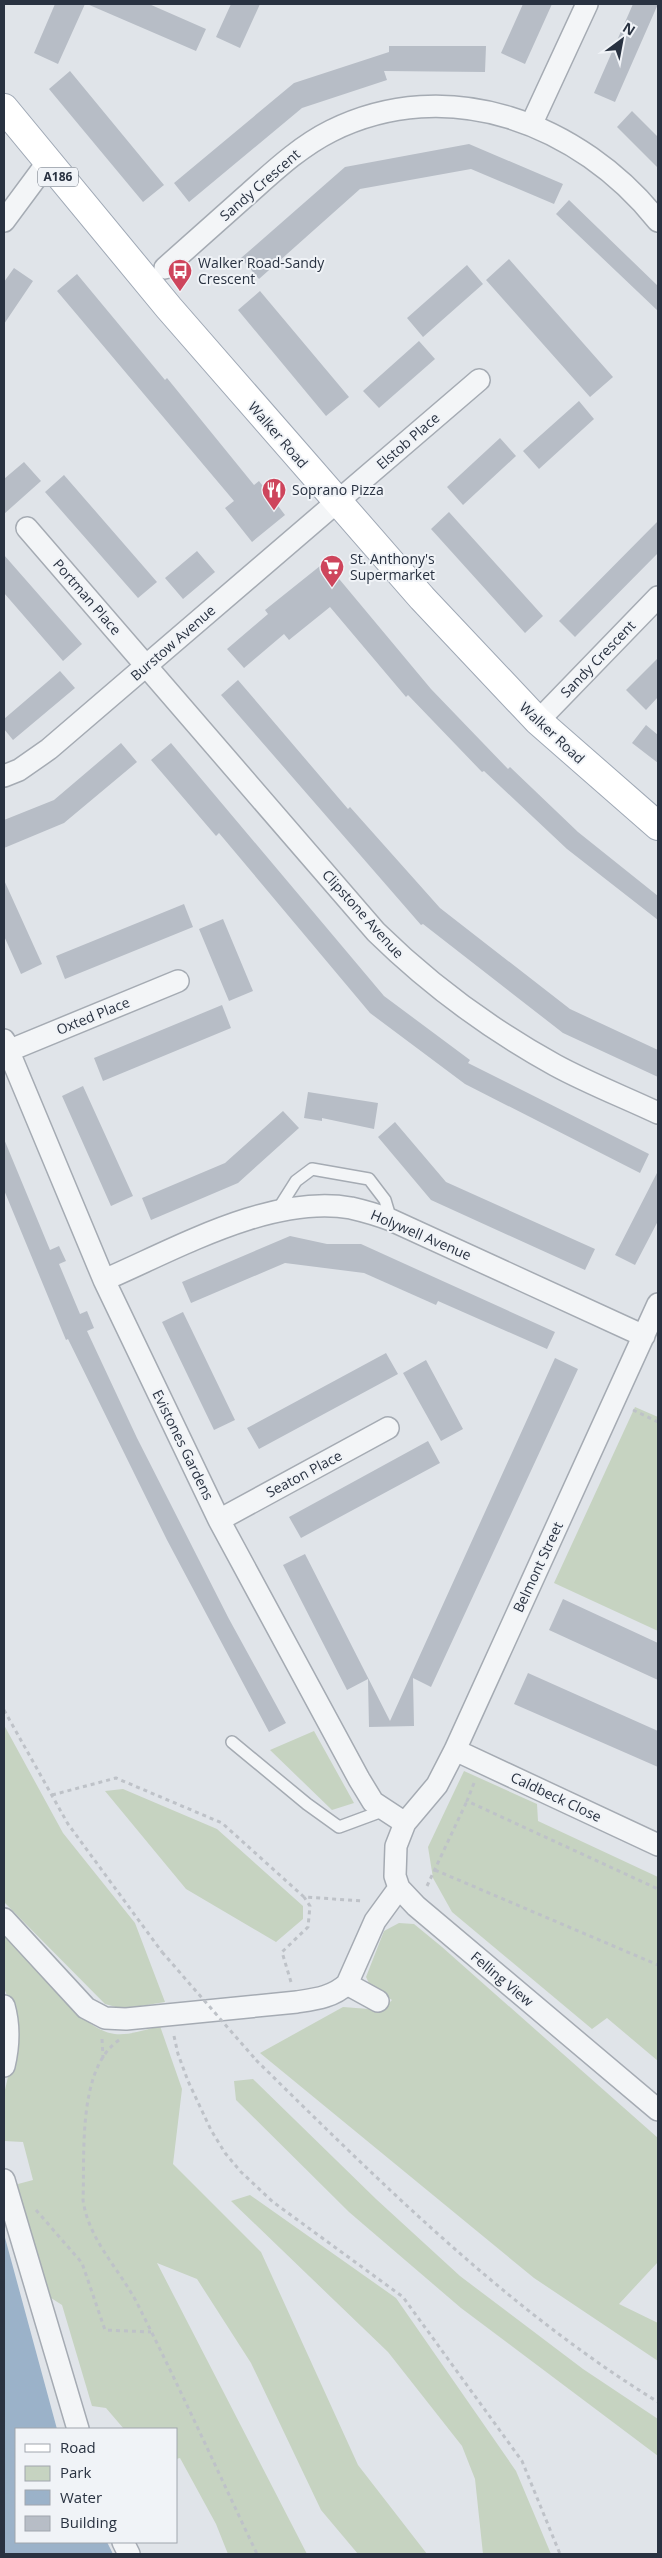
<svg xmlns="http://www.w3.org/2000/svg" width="662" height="2558" font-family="'Open Sans',sans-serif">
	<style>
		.green { fill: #c6d3c1 }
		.water { fill: #9bb2c9 }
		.building { fill: #b7bdc6 }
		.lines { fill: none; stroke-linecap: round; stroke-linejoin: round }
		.lane-casing { stroke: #a5abb3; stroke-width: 14 }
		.street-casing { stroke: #a5abb3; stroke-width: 24 }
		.primary-casing { stroke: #9fa8b5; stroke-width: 30 }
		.path { stroke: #bec2c8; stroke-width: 3; stroke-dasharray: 4 4; stroke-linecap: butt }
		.lane { stroke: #f3f5f7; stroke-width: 11 }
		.street { stroke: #f3f5f7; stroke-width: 21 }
		.primary { stroke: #fff; stroke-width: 28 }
		.path-bridge { stroke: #bec2c8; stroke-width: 3; stroke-dasharray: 4 4; stroke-linecap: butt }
		.labels { text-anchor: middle; stroke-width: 4; stroke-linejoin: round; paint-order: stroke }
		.shield { fill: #f0f3f7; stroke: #656c78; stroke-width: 1 }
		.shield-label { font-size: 12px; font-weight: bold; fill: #293241 }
		.street-label { font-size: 14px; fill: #293241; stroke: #f0f3f7 }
		.poi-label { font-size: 14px; fill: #293241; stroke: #f0f3f7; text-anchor: start }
	</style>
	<rect width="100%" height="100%" fill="#e0e4e9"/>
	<path class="green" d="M635 1407 658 1417V1631L554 1583Z
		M4 1725 63 1833 135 1923 165 2002 123 2009 105 2004 4 1902Z
		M314 1731 354 1803 332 1810 270 1750Z
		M464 1771 537 1804 538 1821 658 1877V2061L607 2018 592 2029 452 1912 433 1878 428 1847Z
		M123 1789 217 1829 303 1906V1919L276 1942 186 1889 105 1791Z
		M399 1923 414 1924 442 1947 658 2138V2262L619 2304 658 2323V2361L534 2278 260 2053 343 2007 382 2010 392 2000 371 1987 366 1977 384 1931Z
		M4 1929 82 2017C112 2042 125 2035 160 2026L182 2089 173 2164 261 2252 358 2465 427 2554H358L321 2510 251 2363 197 2279 157 2263 307 2554H228L216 2524 180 2458 176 2459V2429H124L106 2408 92 2406 62 2305 48 2296 16 2197 18 2184 33 2180 23 2142 4 2141V2094L14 2051V2013L4 1988Z
		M253 2079 376 2199 460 2276 583 2369 658 2419V2456L461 2308 349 2212 236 2100 234 2081Z
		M250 2195 396 2298 516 2471 551 2554H483L475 2479 462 2446 388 2352 231 2201Z"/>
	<path class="water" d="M4 2234 57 2429H16V2542H107L113 2554H4Z"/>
	<path class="building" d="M55 4H85L58 64 34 53Z
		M87 4H149L206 29 196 51Z
		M231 4H260L240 48 216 37Z
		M523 4H552L525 64 501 53Z
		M633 4H658L615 102 594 93Z
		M389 46H486L485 72 384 71 387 80 302 108 189 202 174 183 294 83 389 52Z
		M70 71 164 185 143 202 49 89Z
		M632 111 658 137V168L617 127Z
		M469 144 563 184 554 204 471 169 360 189 259 279 241 258 345 167Z
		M569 200 658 286V311L556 214Z
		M509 259 613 377 590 397 486 280Z
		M467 265 483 284 423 337 407 318Z
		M14 268 33 281 4 324V282Z
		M77 274 165 380 167 378 254 485 259 481 285 515 252 542 225 508 234 501 57 291Z
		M260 291 349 397 326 416 238 310Z
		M419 341 435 359 379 408 363 391Z
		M579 401 594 419 539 469 523 451Z
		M500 438 516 456 463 505 447 487Z
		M24 462 41 481 4 514V479Z
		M64 475 157 582 138 598 45 492Z
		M449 512 543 616 525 633 431 529Z
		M658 521V553L575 637 559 621Z
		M197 551 215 572 183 599 165 578Z
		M4 555 82 644 63 661 4 593Z
		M325 562 431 689 508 769 510 767 578 832 658 896V920L567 849 484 771 482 772 408 695 406 697 330 607 289 640 284 634 244 668 227 649 268 614 265 610Z
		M658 658V697L646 710 626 690Z
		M60 671 75 688 13 740 4 729V719Z
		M238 680 348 809 350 807 440 908 570 1009 658 1050V1077L563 1033 423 924 421 925 221 695Z
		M646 725 658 735V763L632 743Z
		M121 743 137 762 64 823 4 848V820L54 800Z
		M171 743 384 996 470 1060 468 1063 649 1154 640 1173 465 1084 370 1013 219 833 216 836 151 760Z
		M4 880 42 964 21 974 4 936Z
		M184 904 193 927 65 979 56 956Z
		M223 919 253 991 229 1001 199 929Z
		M222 1005 231 1028 103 1081 94 1058Z
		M83 1086 133 1196 111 1206 62 1096Z
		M308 1092 378 1103 374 1129 322 1118V1121L304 1118Z
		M283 1111 299 1128 238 1183 151 1220 142 1198 225 1163Z
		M395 1122 446 1182 595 1249 585 1270 431 1200 378 1137Z
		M4 1139 50 1250 59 1246 66 1261 59 1264 80 1314 87 1311 94 1328 87 1331 137 1438 229 1619 286 1723 269 1732 167 1540 68 1339 66 1340 4 1190Z
		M658 1171V1221L635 1265 615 1255Z
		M290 1236 327 1244H361L555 1332 547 1349 438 1301 436 1305 364 1273 285 1263 191 1303 182 1282Z
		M183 1312 235 1420 214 1430 162 1322Z
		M386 1353 398 1374 259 1449 247 1428Z
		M555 1358 578 1369 431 1687 413 1678 414 1726 369 1727 368 1679 347 1690 283 1565 305 1554 390 1721Z
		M426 1360 463 1429 441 1441 403 1373Z
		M428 1441 440 1463 301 1538 289 1517Z
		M563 1599 658 1643V1680L549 1630Z
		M528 1673 658 1731V1767L514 1704Z"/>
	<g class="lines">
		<defs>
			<path id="lane" d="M277 1211 296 1181 312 1169 369 1179 385 1200 391 1220
				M232 1742 307 1804 339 1827 385 1810"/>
			<path id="street" d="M531 125 587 4
				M4 221 47 163
				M165 268C192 244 220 219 247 195 273 172 299 147 331 131 448 73 580 123 658 221
				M27 528 376 932C430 985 488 1028 555 1065 588 1083 624 1097 658 1113
				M538 721 658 597
				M4 776 19 770 49 749 479 380
				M4 1040 104 1280 219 1520 359 1779 373 1802 405 1823
				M8 1051 178 981
				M104 1280C176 1249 271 1194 351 1208 364 1211 378 1215 391 1220L644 1336
				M658 1304 455 1750 437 1785 405 1823 396 1846 395 1876 399 1888 416 1906 658 2110
				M219 1520 388 1428
				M455 1750 658 1845
				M4 1919 86 2008 105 2018 126 2019 297 2002C316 1999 333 1997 347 1984L375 1921 399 1888
				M347 1984 378 2001
				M4 2006C10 2027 9 2045 4 2066
				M4 2180 78 2429
				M123 2542 129 2554"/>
			<path id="primary" d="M4 108 169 308 422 598 538 721 658 826"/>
		</defs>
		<use href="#lane" class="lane-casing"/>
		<use href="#street" class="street-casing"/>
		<use href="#primary" class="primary-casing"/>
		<path class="path" d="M633 1410 658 1422
			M4 1710 68 1824 162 1952
			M474 1783 467 1801 658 1889
			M52 1795 116 1778 222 1823 304 1897 364 1901
			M435 1870 658 1965
			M427 1886 467 1801
			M291 1982 282 1952 308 1927 310 1906 304 1897
			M174 2036 178 2054 188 2081 211 2130 225 2153 241 2172 273 2202 403 2297 522 2461 560 2554
			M102 2039 103 2058
			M119 2040C77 2069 85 2155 83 2200 89 2242 121 2270 139 2307 180 2388 218 2472 257 2554
			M256 2060C382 2184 507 2309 658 2402
			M36 2210 82 2263 105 2330 151 2332"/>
		<use href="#lane" class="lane"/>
		<use href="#street" class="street"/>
		<use href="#primary" class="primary"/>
		<path class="path-bridge" d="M162 1952 256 2060"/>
	</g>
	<defs>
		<symbol id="bus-pin" viewBox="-11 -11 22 30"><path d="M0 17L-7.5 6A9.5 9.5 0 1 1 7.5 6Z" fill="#ce455c" stroke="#f0f3f7"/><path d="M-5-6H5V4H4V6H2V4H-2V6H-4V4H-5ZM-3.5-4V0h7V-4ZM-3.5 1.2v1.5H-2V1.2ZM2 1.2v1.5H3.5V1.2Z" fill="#fff"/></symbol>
		<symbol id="restaurant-pin" viewBox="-11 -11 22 30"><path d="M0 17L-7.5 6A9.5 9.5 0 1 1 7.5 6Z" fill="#ce455c" stroke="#f0f3f7"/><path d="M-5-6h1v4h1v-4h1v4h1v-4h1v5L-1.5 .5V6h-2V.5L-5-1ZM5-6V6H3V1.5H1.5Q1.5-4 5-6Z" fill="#fff"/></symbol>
		<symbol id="supermarket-pin" viewBox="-11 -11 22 30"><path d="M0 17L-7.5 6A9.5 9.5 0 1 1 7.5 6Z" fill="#ce455c" stroke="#f0f3f7"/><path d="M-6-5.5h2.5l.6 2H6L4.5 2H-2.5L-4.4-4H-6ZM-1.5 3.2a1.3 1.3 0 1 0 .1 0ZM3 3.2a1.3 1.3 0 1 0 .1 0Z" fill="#fff"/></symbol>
	</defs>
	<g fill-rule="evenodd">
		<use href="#bus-pin" x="166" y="257" width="28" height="38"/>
		<use href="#restaurant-pin" x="260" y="476" width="28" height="38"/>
		<use href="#supermarket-pin" x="318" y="553" width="28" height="38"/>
	</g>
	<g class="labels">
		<rect class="shield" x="38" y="167.5" width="40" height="19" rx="4"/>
		<g class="shield-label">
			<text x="58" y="181">A186</text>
		</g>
		<g class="street-label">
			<text transform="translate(260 185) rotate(-41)" y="5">Sandy Crescent</text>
			<text transform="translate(278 435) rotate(49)" y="5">Walker Road</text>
			<text transform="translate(408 441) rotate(-41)" y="5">Elstob Place</text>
			<text transform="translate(87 597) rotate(49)" y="5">Portman Place</text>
			<text transform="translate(173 643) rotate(-41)" y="5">Burstow Avenue</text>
			<text transform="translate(598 659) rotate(-46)" y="5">Sandy Crescent</text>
			<text transform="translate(552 733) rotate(43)" y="5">Walker Road</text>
			<text transform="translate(363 914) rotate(48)" y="5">Clipstone Avenue</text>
			<text transform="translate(93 1016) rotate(-22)" y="5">Oxted Place</text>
			<text transform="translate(421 1235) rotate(23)" y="5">Holywell Avenue</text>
			<text transform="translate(183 1445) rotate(64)" y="5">Evistones Gardens</text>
			<text transform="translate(304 1474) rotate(-28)" y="5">Seaton Place</text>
			<text transform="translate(538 1567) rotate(-65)" y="5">Belmont Street</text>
			<text transform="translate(556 1797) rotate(25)" y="5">Caldbeck Close</text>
			<text transform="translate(502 1979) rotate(40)" y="5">Felling View</text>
		</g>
		<g class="poi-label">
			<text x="198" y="268">Walker Road-Sandy<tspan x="198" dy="16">Crescent</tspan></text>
			<text x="292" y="495">Soprano Pizza</text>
			<text x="350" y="564">St. Anthony's<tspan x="350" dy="16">Supermarket</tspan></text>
		</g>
	</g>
	<rect width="662" height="2558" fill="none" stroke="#293241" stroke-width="10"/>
	<rect x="15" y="2428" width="162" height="115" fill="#f0f3f7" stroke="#a0a6ae"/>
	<rect x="25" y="2444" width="25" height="8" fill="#ffffff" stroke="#a0a6ae"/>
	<text x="60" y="2453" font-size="15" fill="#293241">Road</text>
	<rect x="25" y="2466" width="25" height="15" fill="#c6d3c1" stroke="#a0a6ae"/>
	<text x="60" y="2478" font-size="15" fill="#293241">Park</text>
	<rect x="25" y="2490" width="25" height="15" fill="#9bb2c9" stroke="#a0a6ae"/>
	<text x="60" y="2503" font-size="15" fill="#293241">Water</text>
	<rect x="25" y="2516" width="25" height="15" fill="#b7bdc6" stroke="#a0a6ae"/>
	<text x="60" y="2528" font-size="15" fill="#293241">Building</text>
	<g transform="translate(622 40) rotate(32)" stroke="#f0f3f7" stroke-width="4" paint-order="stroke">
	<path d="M0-4L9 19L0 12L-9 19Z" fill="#293241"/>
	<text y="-8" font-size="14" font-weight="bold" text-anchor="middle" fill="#293241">N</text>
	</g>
</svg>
